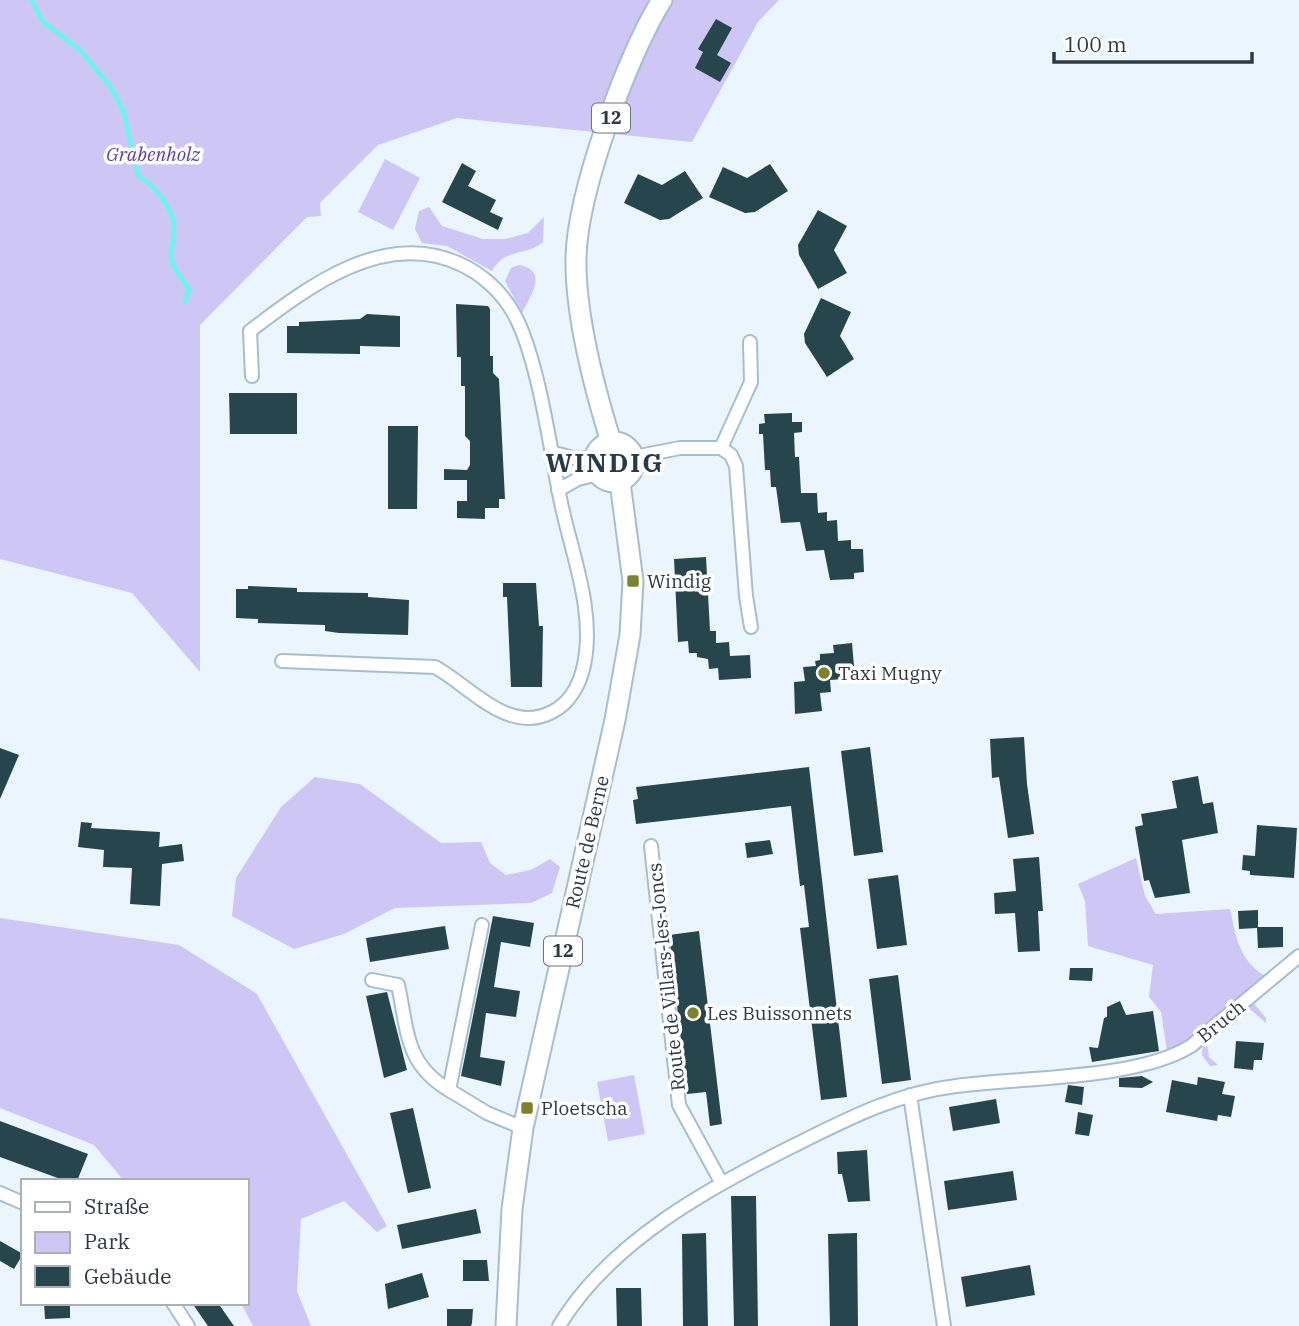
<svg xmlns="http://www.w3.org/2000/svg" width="1299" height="1326" font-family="'IBM Plex Serif',serif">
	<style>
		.green { fill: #cec6f5 }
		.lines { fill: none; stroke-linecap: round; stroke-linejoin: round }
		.stream { stroke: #67f7ed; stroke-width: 4.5 }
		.building { fill: #27454c }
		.minor-casing { stroke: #a6bed0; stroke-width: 16 }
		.primary-casing { stroke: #a6bed0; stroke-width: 23 }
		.minor { stroke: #fff; stroke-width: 12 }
		.primary { stroke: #fff; stroke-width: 19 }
		.poi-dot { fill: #7f822d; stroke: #fff; stroke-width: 2.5 }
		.labels { text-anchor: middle; stroke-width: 7; stroke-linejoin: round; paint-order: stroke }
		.shield { fill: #fff; stroke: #6d747a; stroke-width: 2 }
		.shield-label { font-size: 18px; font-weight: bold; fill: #2f3941 }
		.park-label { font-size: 19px; font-style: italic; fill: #5b3fa3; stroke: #fff }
		.poi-label { font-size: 19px; fill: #2f3941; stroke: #fff; text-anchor: start }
		.street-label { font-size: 19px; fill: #2f3941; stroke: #fff }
		.district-label { font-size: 26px; font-weight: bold; letter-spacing: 2px; fill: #263a49; stroke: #fff }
	</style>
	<rect width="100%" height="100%" fill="#ebf5fd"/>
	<path class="green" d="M0 0H779L758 22 692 142 457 118 378 145 320 203 321 216 307 217 200 325V672L132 593 0 559Z
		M385 159 420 178 393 230 358 212Z
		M429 207 442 226 483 239H505L528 233 544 217 543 242C526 257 505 247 492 271L447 246 422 243 415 229 419 211Z
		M519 265C549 271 531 295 522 313L505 281 511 268Z
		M315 777 360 784 441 843 481 842 490 863 506 875 531 870 550 859 560 867 552 893 531 903 395 908 344 934 294 949 232 916 236 878 281 807Z
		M1136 858 1145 896 1156 914 1230 909C1236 937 1239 960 1265 976L1196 1035 1167 1051 1161 1012 1149 997 1153 965 1088 946 1085 901 1078 884Z
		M0 918 179 945 257 994 387 1226 377 1232 344 1201 301 1219 297 1291 311 1326H253L241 1303H247V1181H124L94 1145 0 1108Z
		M1252 1001 1266 1018V1023L1251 1010 1207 1045 1209 1057 1218 1065 1210 1066 1202 1055 1203 1042Z
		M634 1075 645 1134 608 1141 597 1082Z"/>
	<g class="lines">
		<path class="stream" d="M32 0 42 21 80 50 110 86 123 110 138 175C154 186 174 208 174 228 175 242 167 253 174 267 178 275 185 281 189 290L185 302"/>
	</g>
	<path class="building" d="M716 19 732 28 717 55 731 63 720 82 695 68 703 52 698 49Z
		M462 163 476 171 468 186 496 200 490 212 503 218 498 230 442 202Z
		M770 164 788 191 755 212 745 213 709 197 723 167 747 178Z
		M685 171 703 198 669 219 660 220 624 203 638 174 662 185Z
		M818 210 847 226 834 250 847 273 818 289 799 255 798 245Z
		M821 298 851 312 840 336 854 359 827 377 805 343 804 334Z
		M456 304 488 306 490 309V356H493V373L499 379 505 499H499V508H485V519L457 518V501H467V480H444V469L467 470 470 465V441L465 436V386H461V357H457Z
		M367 314 400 316V347L360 346V354L287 353V326H299V322L360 319Z
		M229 393H297V434H230Z
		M792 413V422H802V432L794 433 795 457H799L801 493H817L818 513 827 512V521L837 520 838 541 851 540V549H863L864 572 854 573V579L830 580 824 550 806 551 800 522 781 523 776 487H771L770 470H765L763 434H759V424L765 423 764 414Z
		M388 426H418L417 509H388Z
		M706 557 710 631H716V643L729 642 730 656 750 655 751 678 719 680 718 668 709 669 708 659 697 657V653H689L688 641 678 642 674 559Z
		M503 583H536L539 626H543L542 687H511L507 597H503Z
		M248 586 297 588V592L368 593V597L409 600 408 635 339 633 325 631V625L258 623V619L236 618V589H248Z
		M852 643 854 666 843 667 844 679 830 680 831 692 820 693 822 711 795 714 794 682 805 681 803 667 816 666 815 661 820 660V654L834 653 833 645Z
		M1024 737 1027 784 1034 834 1008 838 999 777 992 778 990 739Z
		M870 747 883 852 854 856 841 751Z
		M0 748 19 755 0 799Z
		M809 767 847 1097 821 1100 800 928 809 927 804 885 800 886 791 806 636 824 633 800 638 799 636 787Z
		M1198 776 1203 804 1213 802 1218 833 1182 840 1190 893 1155 898 1149 880 1144 881 1135 827 1143 825 1141 814 1177 808 1172 781Z
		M81 822 92 823 91 828 160 832 159 847 182 844 184 861 162 864 160 906 130 904 132 868 103 867 104 850 78 847Z
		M1257 825 1297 828 1294 878 1250 875V871L1242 870 1243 855 1255 856Z
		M770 840 773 854 747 858 745 843Z
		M1039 857 1043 911H1038L1040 951 1018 952 1015 913 995 914 994 893 1016 891 1013 859Z
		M898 875 907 945 877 949 868 879Z
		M1258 910V927H1283V947L1258 948 1257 928 1239 929 1238 911Z
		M493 916 534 923 530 947 501 942 494 987 520 991 516 1017 486 1013 480 1057 505 1061 501 1086 461 1076Z
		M445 926 449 949 370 962 366 938Z
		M699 931 722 1124 710 1126 706 1092 687 1094 669 935Z
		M1070 968H1093L1092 981 1069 980Z
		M898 975 911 1080 882 1084 869 979Z
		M387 992 407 1070 384 1078 366 996Z
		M1120 1001 1126 1015 1153 1011 1159 1051 1092 1062 1089 1047 1098 1048 1104 1018 1107 1017V1007Z
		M1236 1041 1264 1043 1262 1060H1254L1253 1070 1234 1068Z
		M1142 1076 1153 1082 1142 1088 1119 1087V1078Z
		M1198 1077 1225 1082 1222 1094 1235 1096 1231 1117 1218 1115 1217 1121 1166 1112 1172 1080 1197 1085Z
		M1068 1085 1084 1087 1082 1105 1065 1102Z
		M996 1099 1000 1123 953 1131 949 1107Z
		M413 1108 431 1188 408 1193 390 1113Z
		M1078 1112 1093 1115 1089 1136 1075 1134Z
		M0 1121 88 1154 77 1181H66L0 1157Z
		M867 1150 870 1201 848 1202 842 1174H838L837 1152Z
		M1013 1171 1017 1200 948 1210 944 1181Z
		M731 1196H756L758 1326H734Z
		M476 1209 481 1233 402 1249 397 1225Z
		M706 1233 708 1326H683L682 1234Z
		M857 1233 858 1326H830L828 1234Z
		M0 1241 23 1254 14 1269 0 1261Z
		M463 1260H487L489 1281H463Z
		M1030 1265 1035 1295 966 1307 961 1277Z
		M422 1273 429 1297 388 1309 385 1284Z
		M616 1288H641L642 1326H617Z
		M44 1303H70V1318L45 1319Z
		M192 1303H218L234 1326H208Z
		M447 1309H473L472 1323 471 1326H447Z"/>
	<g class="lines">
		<defs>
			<path id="minor" d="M750 342 751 382 721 448 731 455 736 466 746 596 751 627
				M252 376 250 331C309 286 384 229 460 264 482 274 502 292 514 314 537 355 550 445 559 493 569 548 596 608 584 665 580 684 570 703 552 712 508 735 470 686 435 667L282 661
				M551 452 573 458H594
				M634 457 680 448H721
				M558 490 578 479 598 474
				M651 846 679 1105 721 1182
				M482 925 449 1090 487 1113 523 1128
				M372 980 398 985C408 1031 405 1064 449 1090
				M910 1095 944 1326
				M0 1193 23 1203
				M173 1303 188 1326
				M559 1326C610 1241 712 1186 797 1144 849 1118 898 1093 956 1086 1022 1077 1136 1080 1191 1046L1299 956"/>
			<path id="primary" d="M594 462a20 20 0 1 1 40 0a20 20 0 1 1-40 0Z
				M611 442C594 387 575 314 576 258 577 194 627 55 662 0
				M506 1326 512 1209 523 1128 615 720 630 635 633 581 620 482"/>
		</defs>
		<use href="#minor" class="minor-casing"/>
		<use href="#primary" class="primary-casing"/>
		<use href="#minor" class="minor"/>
		<use href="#primary" class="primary"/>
	</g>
	<g class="poi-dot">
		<rect x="626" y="574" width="14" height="14" rx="3.5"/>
		<circle cx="824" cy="673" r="7"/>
		<circle cx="693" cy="1013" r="7"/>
		<rect x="520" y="1101" width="14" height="14" rx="3.5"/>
	</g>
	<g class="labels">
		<g class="shield">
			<rect x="592" y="103.5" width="38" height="29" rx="5"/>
			<rect x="544" y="936.5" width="38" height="29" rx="5"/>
		</g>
		<g class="shield-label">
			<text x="611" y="124">12</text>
			<text x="563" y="957">12</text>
		</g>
		<g class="park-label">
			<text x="153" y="161">Grabenholz</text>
		</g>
		<g class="poi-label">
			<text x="647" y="588">Windig</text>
			<text x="838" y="680">Taxi Mugny</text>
			<text x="707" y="1020">Les Buissonnets</text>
			<text x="541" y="1115">Ploetscha</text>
		</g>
		<g class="street-label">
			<text transform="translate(587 842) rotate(-77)" y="7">Route de Berne</text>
			<text transform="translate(666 977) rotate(-96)" y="7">Route de Villars-les-Joncs</text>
			<text transform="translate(1221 1021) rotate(-39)" y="7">Bruch</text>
		</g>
		<g class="district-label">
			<text x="605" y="472">WINDIG</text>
		</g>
	</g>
	<rect x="21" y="1179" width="228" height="126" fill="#ffffff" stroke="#acb0b3" stroke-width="2"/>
	<rect x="35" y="1202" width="35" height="10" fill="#ffffff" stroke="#acb0b3" stroke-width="2"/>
	<text x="84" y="1214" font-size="21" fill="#2f3941">Straße</text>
	<rect x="35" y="1232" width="35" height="21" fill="#cec6f5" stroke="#acb0b3" stroke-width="2"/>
	<text x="84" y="1249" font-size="21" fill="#2f3941">Park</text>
	<rect x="35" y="1266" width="35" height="21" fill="#27454c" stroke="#acb0b3" stroke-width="2"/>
	<text x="84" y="1284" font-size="21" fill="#2f3941">Gebäude</text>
	<path d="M1054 52v10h198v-10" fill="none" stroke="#2f3941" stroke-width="3.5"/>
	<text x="1064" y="52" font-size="21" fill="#2f3941" stroke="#ffffff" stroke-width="5" paint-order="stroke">100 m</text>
</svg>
